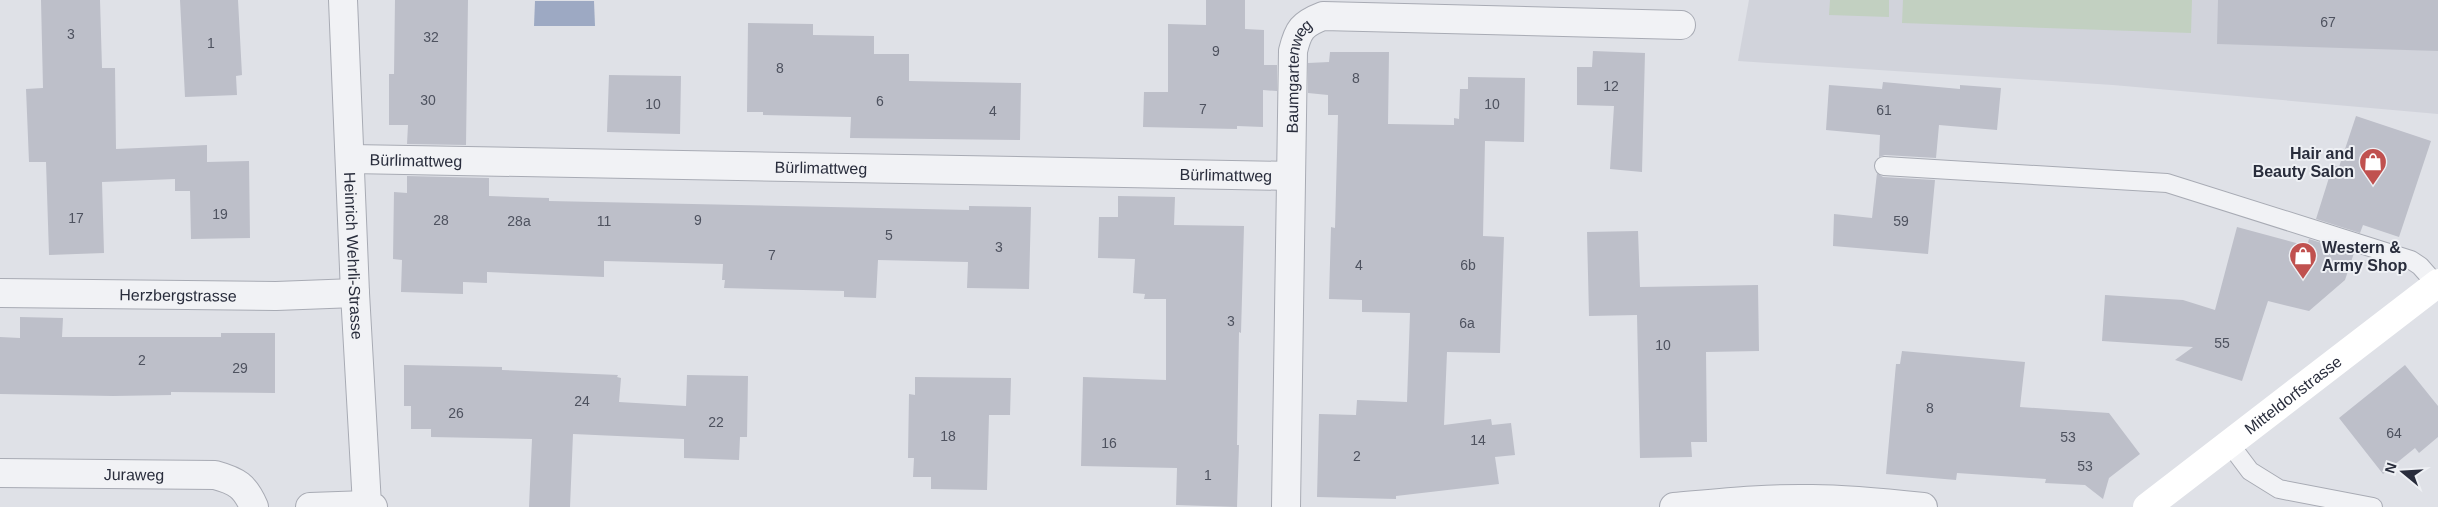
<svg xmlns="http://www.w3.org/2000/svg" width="2438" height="507" font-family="Helvetica,sans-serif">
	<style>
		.built { fill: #d1d3db }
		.pitch { fill: #c2d0c1 }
		.water { fill: #9da9c3 }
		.building { fill: #bdbfc9 }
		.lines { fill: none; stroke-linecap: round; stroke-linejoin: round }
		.lane-casing { stroke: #a8abb4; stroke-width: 20 }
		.street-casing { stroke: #a8abb4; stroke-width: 30 }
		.lane { stroke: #f1f2f5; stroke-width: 18 }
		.street { stroke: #f1f2f5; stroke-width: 28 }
		.secondary { stroke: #fff; stroke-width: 28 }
		.labels { text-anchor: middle; stroke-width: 4; stroke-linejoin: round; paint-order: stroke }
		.number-label { font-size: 14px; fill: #4e525f }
		.street-label { font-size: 16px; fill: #292d3c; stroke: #eef0f4 }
		.poi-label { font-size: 16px; font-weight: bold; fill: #292d3c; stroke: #eef0f4; text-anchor: end }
	</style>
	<rect width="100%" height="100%" fill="#dfe1e7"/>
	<path class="built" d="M1749 0H2438V114L2113 85 1738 61Z"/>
	<path class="pitch" d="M1830 0H1889V17L1829 15Z
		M1903 0H2192L2191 33 1902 23Z"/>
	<path class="water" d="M535 1H594L595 26H534Z"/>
	<path class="building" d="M41 0H100L102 68H115L116 149 207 145V162L249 161 250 238 191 239 190 191H175V179L102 182 104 253 49 255 46 162H29L26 89 43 88Z
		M180 0H238L242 75 236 76 237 95 185 97Z
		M395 0H468L466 145 407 144 408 125H389V74H394Z
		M1206 0H1245V29L1264 30V65H1277V91L1263 90V127L1237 126V129L1143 127 1144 92H1168V24L1206 25Z
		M2218 0H2438V51L2217 44Z
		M748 23 813 24V35L874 36V54H909V81L1021 83 1020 140 850 138 851 117 763 115V112H747Z
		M1593 51 1645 53 1642 172 1610 169 1614 106 1577 105V67H1592Z
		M1330 52H1389L1388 124 1454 125V118L1459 119 1460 89H1468V77L1525 78 1524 142 1485 141 1483 236 1504 237 1500 353 1447 352 1444 425 1491 419 1492 425 1511 423 1515 455 1495 457 1499 484 1396 496V499L1317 497 1319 414 1356 415 1357 400 1407 402 1410 313 1362 312V300L1329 299 1331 227 1335 228 1338 115H1328V95L1308 93V63L1329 62Z
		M609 75 681 76 680 134 607 132Z
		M1883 82 1960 89V85L2001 88 1997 130 1939 125 1936 158 1885 155 1879 157 1880 135 1826 130 1829 85 1882 89Z
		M2356 116 2431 141 2399 237 2363 225 2360 233 2316 219 2333 165 2339 167Z
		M1877 173 1883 177 1935 180 1928 254 1833 246 1834 214 1872 218Z
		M407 176 489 178V196L549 198V201L969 210V206L1031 207 1029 289 967 288 968 262 878 260 876 298 844 297V291L724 288 725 280H722L723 264 604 261V277L487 272V283L463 282V294L401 292 402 260 393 259 394 192 407 193Z
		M1118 196 1175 197 1174 225 1244 226 1241 333 1239 332 1237 445H1239L1237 507 1176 505 1177 468 1081 466 1083 377 1166 380V299H1144L1145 294 1133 293 1135 259 1098 258 1099 217H1118Z
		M2237 227 2307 246 2309 239 2354 253 2345 280 2309 311 2268 301 2242 381 2175 360 2193 347 2102 341 2105 295 2183 300 2215 310Z
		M1638 231 1640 287 1758 285 1759 351 1706 352 1707 442H1691L1692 457 1640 458 1637 315 1589 316 1587 232Z
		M20 317 63 318 62 337H221V333H275V393L171 392V395L113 396 0 394V337L20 338Z
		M1902 351 2025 362 2020 407 2109 413 2140 454 2109 478 2103 499 2085 485 2045 483 2046 479 1957 473 1956 480 1886 474 1896 364H1900Z
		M404 365 502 367V370L618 375 617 377 621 378 619 402 686 406 687 375 748 376 747 437H740L739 460 684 458V439L573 434 570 507H529L532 439 431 437V429H411V406H404Z
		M2405 365 2438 406V437L2419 453 2415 448 2383 474 2339 418Z
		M915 377 1011 378 1010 415H989L987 490 931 489V477H913L914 458H908L909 394 915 395Z"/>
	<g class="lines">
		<defs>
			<path id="lane" d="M1884 166 2167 183 2411 260 2420 266 2436 284
				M2229 443 2250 471 2279 489 2373 507"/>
			<g id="street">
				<path id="s1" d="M343 0 355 293 367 505 373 507"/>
				<path id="s2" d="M351 159 1291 176"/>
				<path id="s3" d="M0 293 276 296 355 293"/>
				<path id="s4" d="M0 473 215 475C237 481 245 486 254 507"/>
				<path d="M310 507 367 505"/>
				<path id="s5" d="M1286 507 1293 51C1298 30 1302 24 1323 16L1681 25"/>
				<path d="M1674 507C1720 503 1766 498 1812 499 1849 499 1886 503 1923 507"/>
			</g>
		</defs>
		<use href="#lane" class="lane-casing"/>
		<use href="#street" class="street-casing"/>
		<use href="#lane" class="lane"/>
		<use href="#street" class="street"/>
		<path class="secondary" id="s6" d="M2147 507 2438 283"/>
	</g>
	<defs>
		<symbol id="shop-pin" viewBox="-11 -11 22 30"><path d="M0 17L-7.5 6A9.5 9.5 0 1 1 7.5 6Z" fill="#c0514f" stroke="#eef0f4"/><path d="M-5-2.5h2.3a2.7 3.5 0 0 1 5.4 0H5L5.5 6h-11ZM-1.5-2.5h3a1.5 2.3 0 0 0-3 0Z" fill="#fff"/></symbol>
	</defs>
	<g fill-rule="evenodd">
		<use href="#shop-pin" x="2357" y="146" width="32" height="43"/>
		<use href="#shop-pin" x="2287" y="240" width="32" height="43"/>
	</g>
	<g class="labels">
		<g class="number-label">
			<text x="2328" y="27">67</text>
			<text x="71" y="39">3</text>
			<text x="431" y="42">32</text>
			<text x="211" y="48">1</text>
			<text x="1216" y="56">9</text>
			<text x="780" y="73">8</text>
			<text x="1356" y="83">8</text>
			<text x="1611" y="91">12</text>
			<text x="428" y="105">30</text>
			<text x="880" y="106">6</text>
			<text x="653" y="109">10</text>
			<text x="1492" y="109">10</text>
			<text x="1203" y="114">7</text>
			<text x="1884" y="115">61</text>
			<text x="993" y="116">4</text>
			<text x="220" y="219">19</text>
			<text x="76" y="223">17</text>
			<text x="441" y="225">28</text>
			<text x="698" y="225">9</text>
			<text x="519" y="226">28a</text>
			<text x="604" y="226">11</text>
			<text x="1901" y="226">59</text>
			<text x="889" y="240">5</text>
			<text x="999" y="252">3</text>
			<text x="772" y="260">7</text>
			<text x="1359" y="270">4</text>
			<text x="1468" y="270">6b</text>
			<text x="1231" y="326">3</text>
			<text x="1467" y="328">6a</text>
			<text x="2222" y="348">55</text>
			<text x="1663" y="350">10</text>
			<text x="142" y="365">2</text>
			<text x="240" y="373">29</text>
			<text x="582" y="406">24</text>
			<text x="1930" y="413">8</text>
			<text x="456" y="418">26</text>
			<text x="716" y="427">22</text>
			<text x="2394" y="438">64</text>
			<text x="948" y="441">18</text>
			<text x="2068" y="442">53</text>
			<text x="1478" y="445">14</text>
			<text x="1109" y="448">16</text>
			<text x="1357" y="461">2</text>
			<text x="2085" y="471">53</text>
			<text x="1208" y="480">1</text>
		</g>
		<g class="street-label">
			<text dy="6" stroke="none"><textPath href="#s5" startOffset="432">Baumgartenweg</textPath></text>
			<text dy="6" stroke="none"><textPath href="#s2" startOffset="65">Bürlimattweg</textPath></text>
			<text dy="6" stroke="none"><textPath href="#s2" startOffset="470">Bürlimattweg</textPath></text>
			<text dy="6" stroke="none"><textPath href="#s2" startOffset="875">Bürlimattweg</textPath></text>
			<text dy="6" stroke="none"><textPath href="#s1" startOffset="256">Heinrich Wehrli-Strasse</textPath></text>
			<text dy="6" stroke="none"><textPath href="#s3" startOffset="178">Herzbergstrasse</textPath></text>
			<text dy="6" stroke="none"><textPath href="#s6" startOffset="184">Mitteldorfstrasse</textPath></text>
			<text dy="6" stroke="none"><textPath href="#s4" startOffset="134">Juraweg</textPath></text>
		</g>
		<g class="poi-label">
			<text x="2354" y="159">Hair and<tspan x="2354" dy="18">Beauty Salon</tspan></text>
			<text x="2322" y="253" text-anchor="start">Western &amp;<tspan x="2322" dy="18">Army Shop</tspan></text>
		</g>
	</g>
	<g transform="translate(2403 472) rotate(288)" stroke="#eef0f4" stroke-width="4" paint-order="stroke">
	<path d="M0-4L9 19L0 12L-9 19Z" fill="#292d3c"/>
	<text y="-8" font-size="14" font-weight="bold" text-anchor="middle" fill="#292d3c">N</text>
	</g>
</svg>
